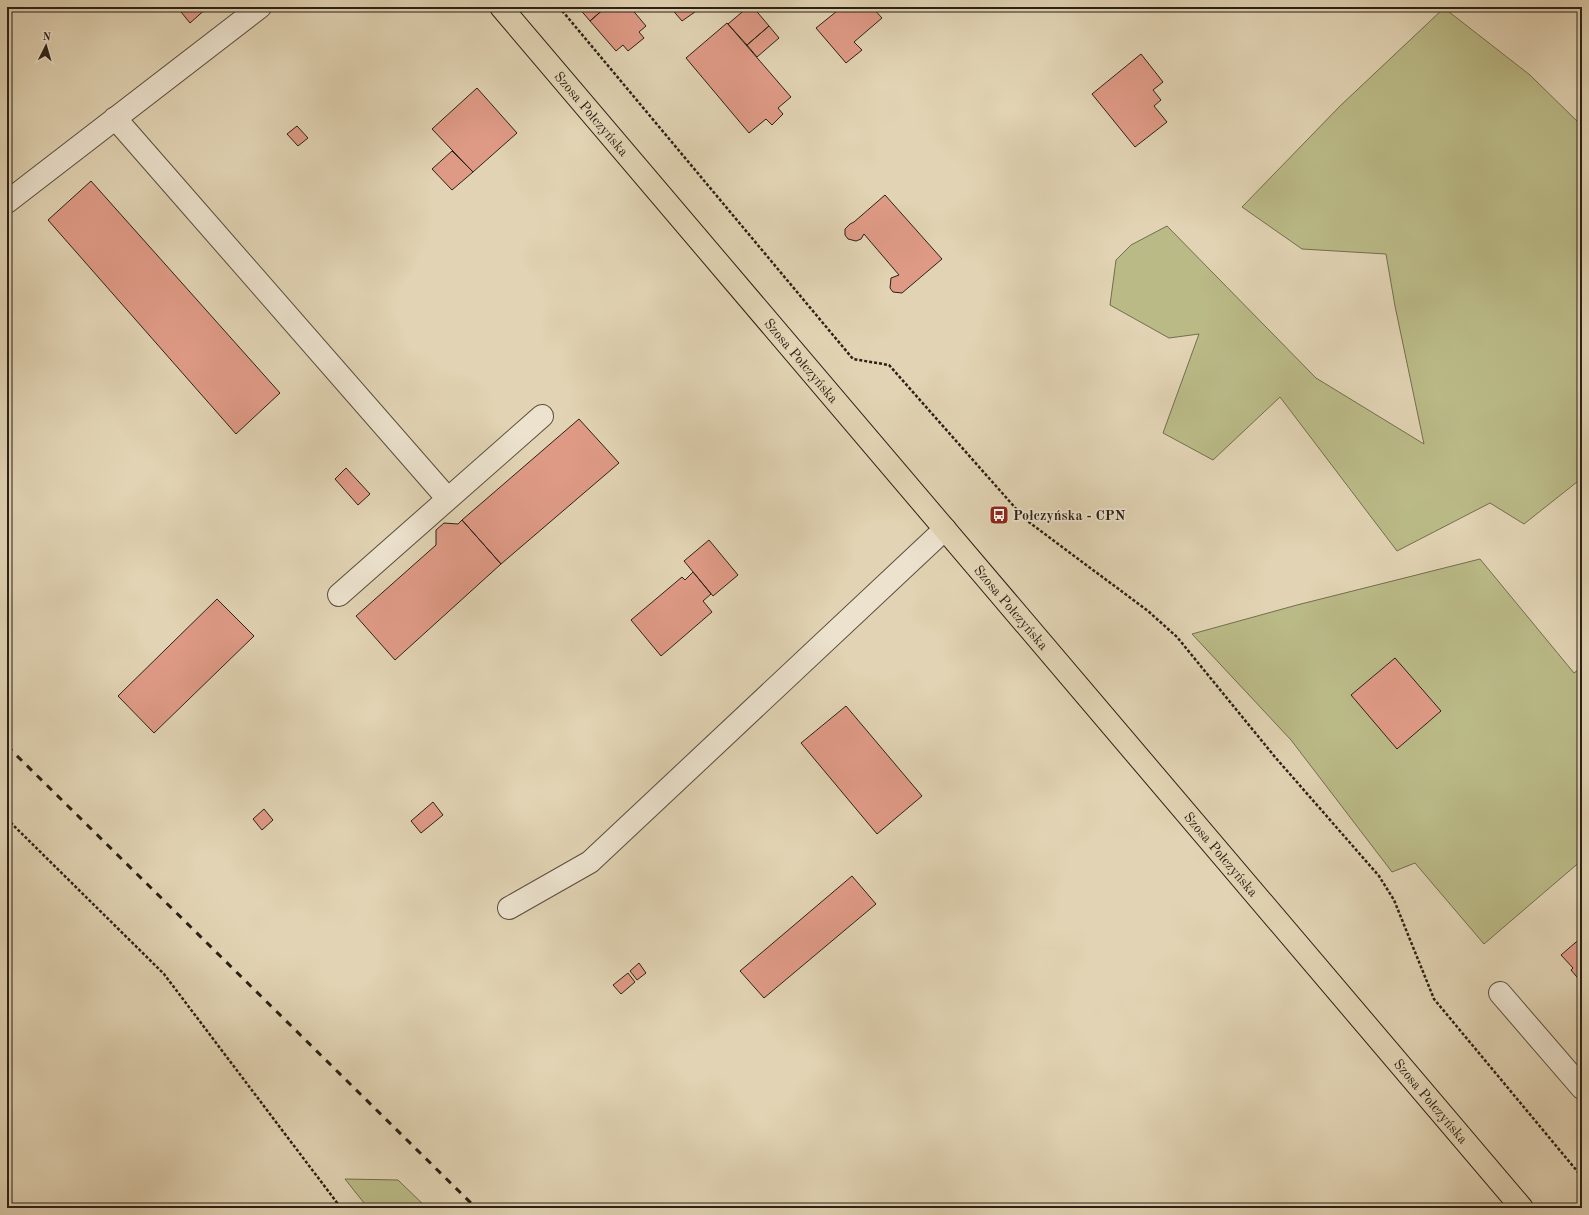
<svg xmlns="http://www.w3.org/2000/svg" width="1589" height="1215" font-family="'Old Standard TT',serif">
	<style>
		.green { fill: #baba87; stroke: #726e4e }
		.building { fill: #df9a86; stroke: #2b2116 }
		.lines { fill: none; stroke-linecap: round; stroke-linejoin: round }
		.minor-casing { stroke: #584e3d; stroke-width: 24 }
		.major-casing { stroke: #2b2116; stroke-width: 24 }
		.path { stroke: #2b2116; stroke-width: 2.5; stroke-dasharray: 3 2; stroke-linecap: butt }
		.minor { stroke: #ece2ce; stroke-width: 22 }
		.major { stroke: #e1d3b3; stroke-width: 22 }
		.rail { stroke: #2b2116; stroke-width: 3; stroke-dasharray: 7 7; stroke-linecap: butt }
		.labels { text-anchor: middle; stroke-width: 3.5; stroke-linejoin: round; paint-order: stroke }
		.street-label { font-size: 14px; fill: #2b2116; stroke: #ece2ce }
		.poi-label { font-size: 14px; font-weight: bold; fill: #2b2116; stroke: #ece2ce; text-anchor: start }
	</style>
	<rect width="100%" height="100%" fill="#e1d3b3"/>
	<filter id="stains"><feTurbulence type="fractalNoise" baseFrequency=".005" numOctaves="4"/><feColorMatrix values="0 0 0 0 .2 0 0 0 0 .09 0 0 0 0 .02 0 0 0 .5 -.17"/></filter>
	<radialGradient id="worn" r=".72"><stop offset=".6" stop-color="#630" stop-opacity="0"/><stop offset="1" stop-color="#630" stop-opacity=".3"/></radialGradient>
	<path class="green" d="M1444 8 1530 75 1582 126V478L1524 524 1490 503 1397 551 1280 397 1213 460 1163 433 1199 334 1169 338 1110 305 1116 260 1131 245 1167 226 1316 378 1424 444 1395 306 1386 254 1302 249 1242 207 1340 106Z
		M1480 559 1574 673 1582 667V860L1484 944 1415 863 1392 872 1291 740 1192 634 1297 605Z
		M345 1179 398 1180 427 1208H368Z"/>
	<path class="building" d="M177 7H208L190 23Z
		M578 7H606L590 21Z
		M606 7H630L646 26 639 32 644 38 628 51 623 45 616 51 590 21Z
		M670 7H702L682 21Z
		M748 7H753L769 26 747 45 728 24Z
		M842 7H872L882 18 854 42 862 50 846 63 816 28Z
		M727 23 791 97 778 108 783 114 772 125 766 119 749 133 686 58Z
		M769 26 779 38 757 57 747 45Z
		M1141 54 1163 82 1153 90 1161 100 1154 106 1167 122 1135 147 1092 94Z
		M477 88 517 133 473 172 432 129Z
		M297 126 308 138 298 146 287 134Z
		M452 151 473 172 452 190 432 169Z
		M91 181 280 393 236 434 48 220Z
		M885 195 942 259 902 293 893 292 890 288 891 278 899 275 864 234 861 239 856 241 848 239 845 235V229L850 224 854 222Z
		M579 419 619 463 501 564 462 520Z
		M346 468 370 494 358 505 335 479Z
		M462 520 501 564 395 660 356 616 436 545V530L444 523 458 524Z
		M709 540 738 575 713 596 684 561Z
		M693 572 711 594 703 601 712 612 661 656 631 620 682 577 685 580Z
		M217 599 254 636 154 733 118 696Z
		M1395 658 1441 711 1397 749 1351 695Z
		M846 706 922 796 877 834 801 743Z
		M433 802 443 815 421 833 411 821Z
		M264 809 273 820 262 830 253 819Z
		M852 876 876 904 764 998 740 971Z
		M1582 937V983L1571 970 1573 968 1561 955Z
		M639 963 646 973 637 980 630 971Z
		M628 973 635 982 621 994 613 985Z"/>
	<g class="lines">
		<defs>
			<path id="minor" d="M115 118 448 499
				M7 202 260 7
				M339 595 542 416
				M509 908 590 862 945 529
				M1500 993 1582 1088"/>
			<g id="major">
				<path id="s1" d="M501 7 1522 1208"/>
			</g>
		</defs>
		<use href="#minor" class="minor-casing"/>
		<use href="#major" class="major-casing"/>
		<path class="path" d="M559 7 853 359 889 365 1026 520 1148 611 1177 637 1275 757 1379 876 1394 900 1434 999 1582 1177
			M7 819 164 974 341 1208"/>
		<use href="#minor" class="minor"/>
		<use href="#major" class="major"/>
		<path class="rail" d="M7 746 476 1208"/>
	</g>
	<defs>
		<symbol id="bus-square" viewBox="-11 -11 22 22"><rect x="-9" y="-9" width="18" height="18" rx="4" fill="#8f2418" stroke="#ece2ce"/><path d="M-5-6H5V4H4V6H2V4H-2V6H-4V4H-5ZM-3.5-4V0h7V-4ZM-3.5 1.2v1.5H-2V1.2ZM2 1.2v1.5H3.5V1.2Z" fill="#fff"/></symbol>
	</defs>
	<g fill-rule="evenodd">
		<use href="#bus-square" x="988" y="504" width="22" height="22"/>
	</g>
	<g class="labels">
		<g class="street-label">
			<text dy="5" stroke="none"><textPath href="#s1" startOffset="140">Szosa Połczyńska</textPath></text>
			<text dy="5" stroke="none"><textPath href="#s1" startOffset="464">Szosa Połczyńska</textPath></text>
			<text dy="5" stroke="none"><textPath href="#s1" startOffset="788">Szosa Połczyńska</textPath></text>
			<text dy="5" stroke="none"><textPath href="#s1" startOffset="1112">Szosa Połczyńska</textPath></text>
			<text dy="5" stroke="none"><textPath href="#s1" startOffset="1436">Szosa Połczyńska</textPath></text>
		</g>
		<g class="poi-label">
			<text x="1013" y="520">Połczyńska - CPN</text>
		</g>
	</g>
	<rect width="1589" height="1215" fill="none" stroke="#e1d3b3" stroke-width="24"/>
	<rect x="8" y="8" width="1573" height="1199" fill="none" stroke="#2b2116" stroke-width="2"/>
	<rect x="12" y="12" width="1565" height="1191" fill="none" stroke="#2b2116"/>
	<g transform="translate(46 46) rotate(5)" stroke="#ece2ce" stroke-width="3" paint-order="stroke">
	<path d="M0-3L7 15L0 10L-7 15Z" fill="#2b2116"/>
	<text y="-6" font-size="11" font-weight="bold" text-anchor="middle" fill="#2b2116">N</text>
	</g>
	<rect width="100%" height="100%" filter="url(#stains)"/>
	<rect width="100%" height="100%" fill="url(#worn)"/>
</svg>
